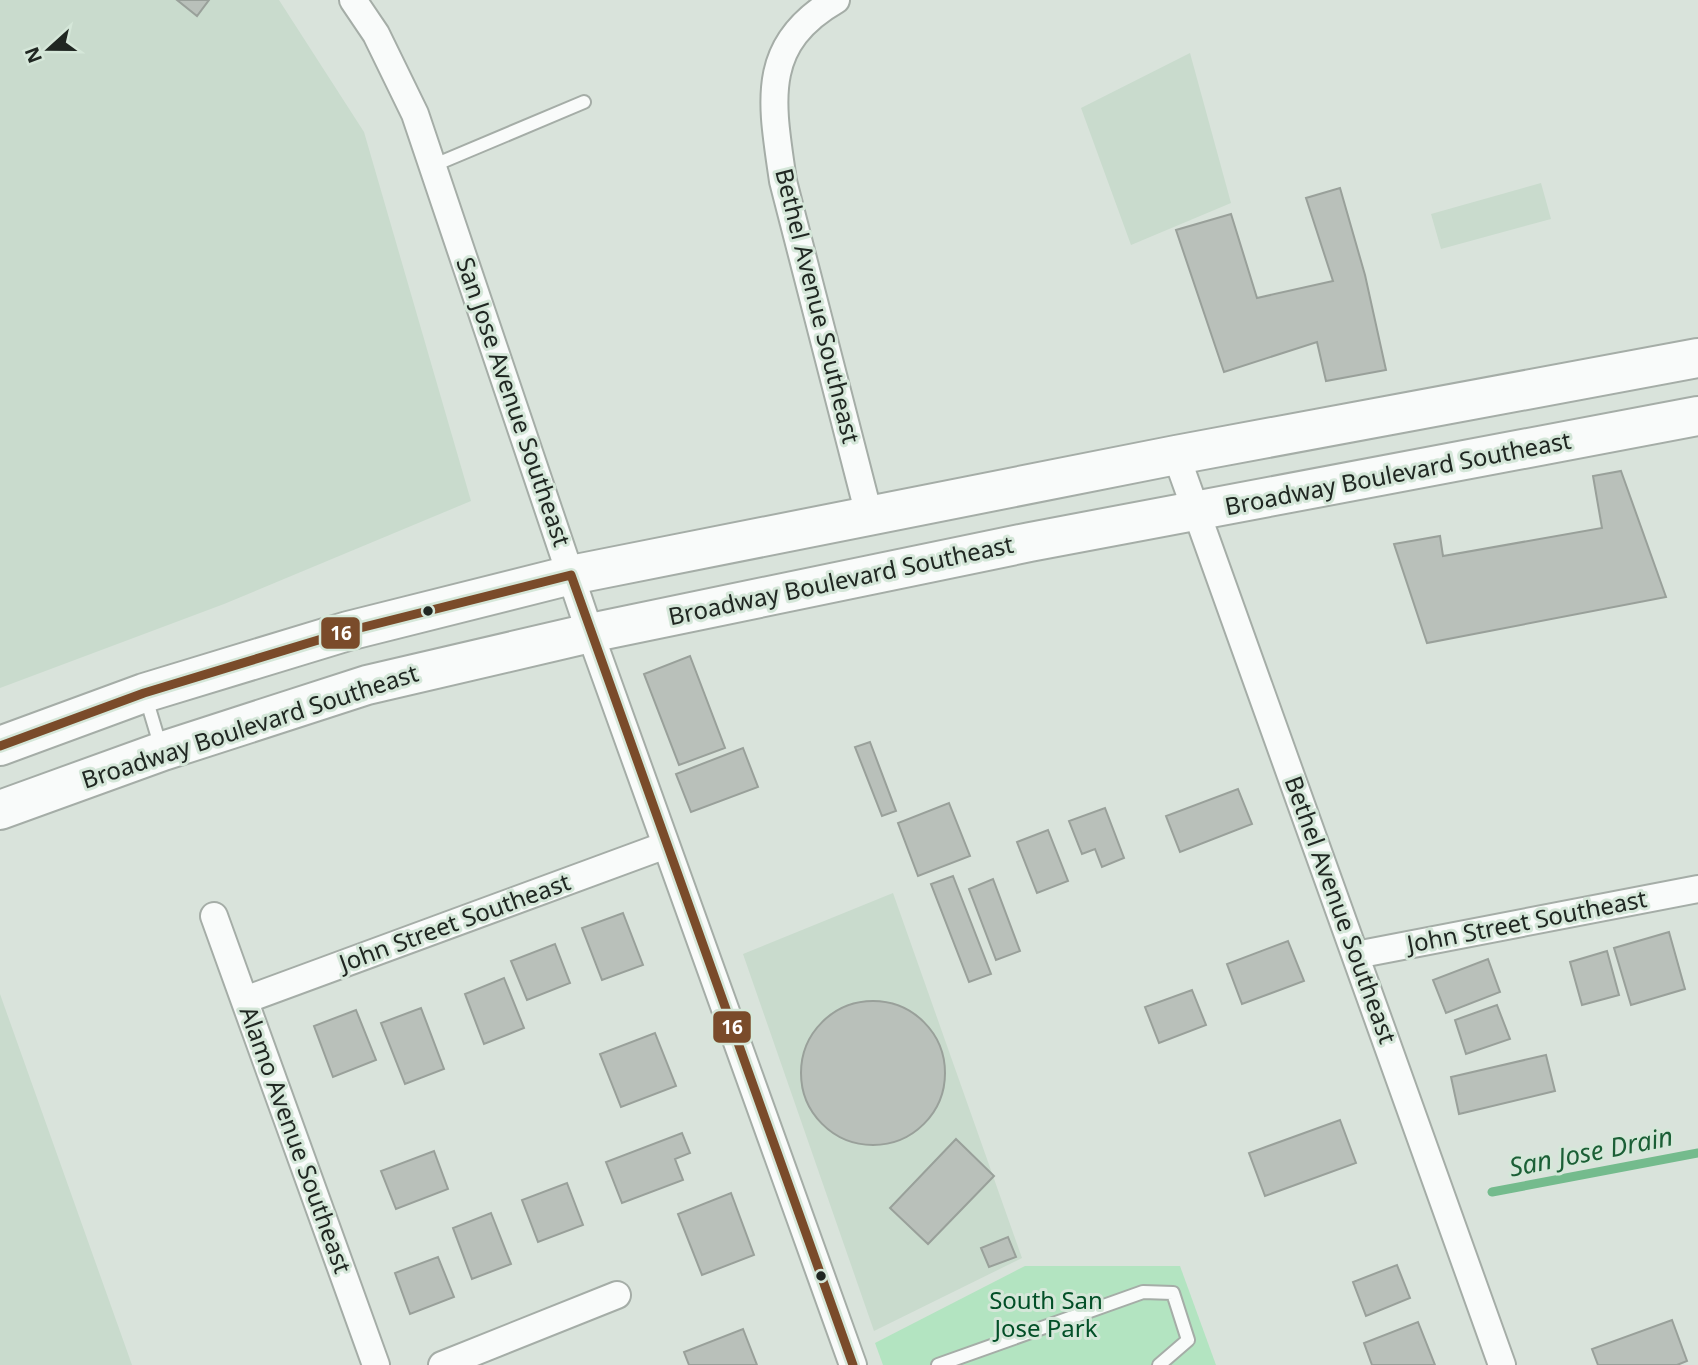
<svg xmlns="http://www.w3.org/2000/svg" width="1698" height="1365" font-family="'Noto Sans',sans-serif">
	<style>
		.built { fill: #c9dbcd }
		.green { fill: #b3e4c1 }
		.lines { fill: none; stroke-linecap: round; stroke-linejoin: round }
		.stream { stroke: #74bb8d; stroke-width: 9 }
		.building { fill: #b9c0ba; stroke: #99a09a; stroke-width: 2 }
		.service-casing { stroke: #a5ada7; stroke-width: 16 }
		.minor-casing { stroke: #a5ada7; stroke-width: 30 }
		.primary-casing { stroke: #a5ada7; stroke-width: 42 }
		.service { stroke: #f9fbfa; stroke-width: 12 }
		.minor { stroke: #f9fbfa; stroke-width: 26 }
		.primary { stroke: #f9fbfa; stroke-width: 38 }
		.bus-1-casing { stroke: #d5e7d9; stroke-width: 14 }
		.bus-1 { stroke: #7a4b2a; stroke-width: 9 }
		.bus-dot { fill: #202722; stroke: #d5e7d9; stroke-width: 2.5 }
		.labels { text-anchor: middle; stroke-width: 6; stroke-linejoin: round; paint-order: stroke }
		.street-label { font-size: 24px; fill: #202722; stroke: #d5e7d9 }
		.park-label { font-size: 24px; fill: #024f27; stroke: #d5e7d9 }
		.water-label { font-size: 26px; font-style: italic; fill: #1b5f36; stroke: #d5e7d9 }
		.line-badge { stroke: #d5e7d9; stroke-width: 2.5 }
		.badge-label { font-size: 19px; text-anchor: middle; font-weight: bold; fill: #fff }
	</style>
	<rect width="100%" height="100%" fill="#d9e3db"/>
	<path class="built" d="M0 0H279L364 132 471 501 224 604 0 688Z
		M1190 53 1231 203 1131 245 1081 108Z
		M1541 183 1551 219 1441 249 1431 214Z
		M893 893 1022 1258 874 1331 743 954Z
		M0 994 132 1365H0Z"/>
	<path class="green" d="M1025 1266H1180L1216 1365H883L875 1343Z"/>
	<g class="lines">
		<path class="stream" d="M1492 1192 1698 1153"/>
	</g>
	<path class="building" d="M177 0H209L197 16Z
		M1340 188 1365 275 1386 370 1326 381 1317 342 1224 372 1176 230 1231 214 1257 298 1333 281 1306 198Z
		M1621 471 1666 597 1427 643 1394 544 1440 536 1443 556 1602 528 1593 476Z
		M690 656 725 748 679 765 644 674Z
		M870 742 896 811 882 816 855 747Z
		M743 748 758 787 691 812 676 774Z
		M1238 789 1252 824 1180 852 1166 816Z
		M949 803 970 856 918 876 898 823Z
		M1105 808 1124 858 1102 867 1095 849 1082 854 1069 821Z
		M1048 830 1068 881 1037 893 1017 842Z
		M953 876 991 974 969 982 931 884Z
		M993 879 1020 951 996 960 969 889Z
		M623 913 643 965 602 980 582 928Z
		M1669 932 1685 989 1631 1005 1614 948Z
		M1288 941 1304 981 1242 1004 1227 964Z
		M555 944 570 983 527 1000 511 961Z
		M1607 951 1619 995 1582 1005 1570 962Z
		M1488 959 1500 992 1446 1013 1433 980Z
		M504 978 524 1028 484 1044 465 994Z
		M1192 990 1206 1025 1159 1043 1145 1007Z
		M801 1073a72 72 0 1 1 144 0a72 72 0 1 1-144 0Z
		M1497 1005 1510 1039 1466 1054 1455 1020Z
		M421 1008 444 1069 405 1084 381 1023Z
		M356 1010 376 1060 333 1077 314 1026Z
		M655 1033 676 1086 621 1107 600 1054Z
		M1546 1055 1555 1091 1459 1114 1451 1077Z
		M1340 1120 1356 1163 1265 1196 1249 1153Z
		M682 1133 690 1153 675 1159 683 1180 622 1203 606 1162Z
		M956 1139 994 1176 928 1244 890 1208Z
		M434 1151 448 1189 396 1209 381 1171Z
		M567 1183 583 1225 538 1242 522 1200Z
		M731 1193 754 1255 702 1275 678 1214Z
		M491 1213 511 1264 472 1279 453 1228Z
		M1008 1237 1016 1257 989 1267 981 1248Z
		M438 1257 454 1297 410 1314 395 1273Z
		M1397 1265 1410 1298 1366 1316 1353 1282Z
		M1672 1320 1687 1361 1677 1365H1598L1592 1349Z
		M1418 1322 1435 1365H1372L1364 1343Z
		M743 1329 757 1365H689L684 1352Z"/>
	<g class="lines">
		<defs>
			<path id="service" d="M432 166 584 102
				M146 698 161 748
				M938 1365 1143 1292 1173 1293 1188 1340 1159 1365"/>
			<path id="minor" d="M353 0 376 34 415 114 590 633 853 1365
				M836 0C758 45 772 104 783 181L869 515
				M1176 455 1502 1365
				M214 916 376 1365
				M1356 955 1698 889
				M245 1000 666 845
				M442 1365 617 1295"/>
			<path id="primary" d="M0 746 144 693 348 631 571 575 1176 455 1698 358
				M0 810 163 751 367 685 590 633 1030 542 1698 416"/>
		</defs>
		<use href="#service" class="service-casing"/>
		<use href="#minor" class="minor-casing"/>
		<use href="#primary" class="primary-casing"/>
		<use href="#service" class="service"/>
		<use href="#minor" class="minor"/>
		<use href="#primary" class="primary"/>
		<defs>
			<path id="bus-1" d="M0 746 144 693 348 631 571 575 853 1365"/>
		</defs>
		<use href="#bus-1" class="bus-1-casing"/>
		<use href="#bus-1" class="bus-1"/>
	</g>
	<g class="bus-dot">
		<circle cx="428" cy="611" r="6"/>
		<circle cx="821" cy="1276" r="6"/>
	</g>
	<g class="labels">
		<g class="street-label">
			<text transform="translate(817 306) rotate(76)" y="8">Bethel Avenue Southeast</text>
			<text transform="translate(513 402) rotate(71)" y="8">San Jose Avenue Southeast</text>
			<text transform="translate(1398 474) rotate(-11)" y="8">Broadway Boulevard Southeast</text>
			<text transform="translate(841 581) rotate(-12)" y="8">Broadway Boulevard Southeast</text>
			<text transform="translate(250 727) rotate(-18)" y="8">Broadway Boulevard Southeast</text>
			<text transform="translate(1340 910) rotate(70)" y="8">Bethel Avenue Southeast</text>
			<text transform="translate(1527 922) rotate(-11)" y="8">John Street Southeast</text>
			<text transform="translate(455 923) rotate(-20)" y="8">John Street Southeast</text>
			<text transform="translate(295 1140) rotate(70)" y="8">Alamo Avenue Southeast</text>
		</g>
		<g class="park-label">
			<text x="1046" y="1309">South San<tspan x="1046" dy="28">Jose Park</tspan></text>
		</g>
		<g class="water-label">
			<text transform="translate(1591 1152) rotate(-11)" y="9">San Jose Drain</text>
		</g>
	</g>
	<g class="line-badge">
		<rect x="320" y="616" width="41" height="34" rx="7" fill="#7a4b2a"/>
		<rect x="712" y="1010" width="40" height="34" rx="7" fill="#7a4b2a"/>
	</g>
	<g class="badge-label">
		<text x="341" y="640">16</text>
		<text x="732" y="1034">16</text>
	</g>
	<g transform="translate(49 49) rotate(249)" stroke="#d5e7d9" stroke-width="5" paint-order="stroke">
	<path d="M0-5L12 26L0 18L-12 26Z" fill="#202722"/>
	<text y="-10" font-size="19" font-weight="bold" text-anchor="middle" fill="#202722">N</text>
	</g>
</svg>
